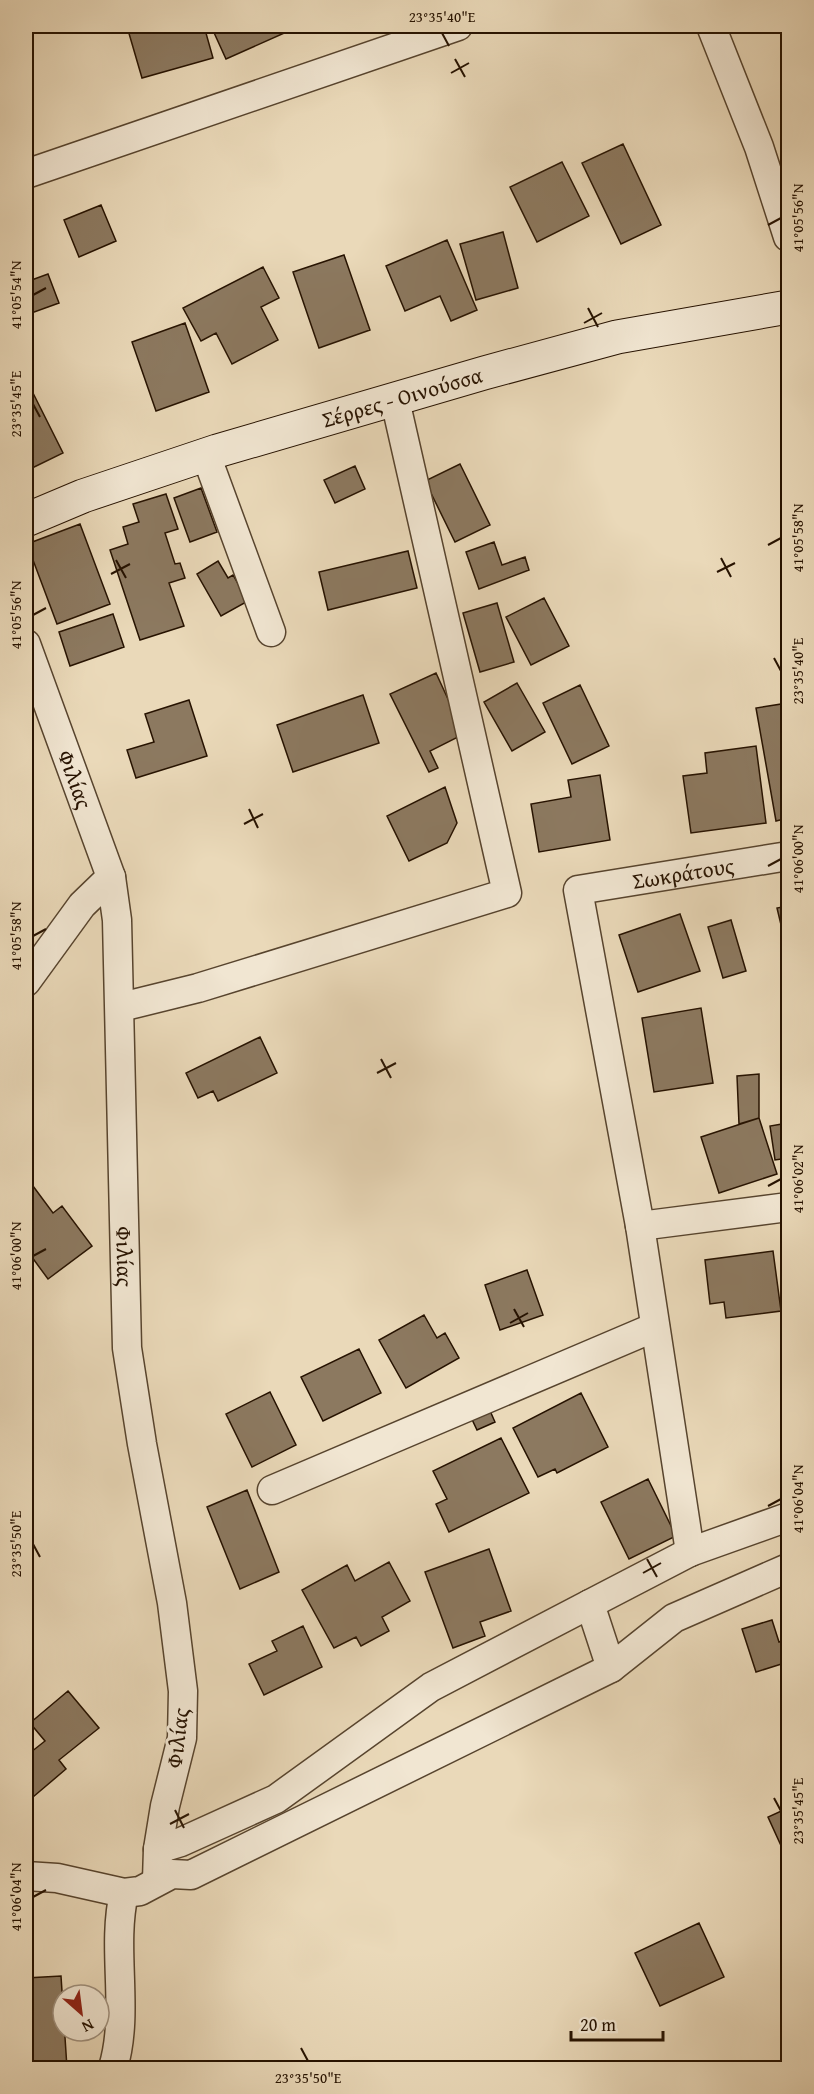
<svg xmlns="http://www.w3.org/2000/svg" width="814" height="2094" font-family="'Gentium Book Plus',serif">
	<style>
		.building { fill: #8c7960; stroke: #261200; stroke-width: 1.5 }
		.lines { fill: none; stroke-linecap: round; stroke-linejoin: round }
		.street-casing { stroke: #57442e; stroke-width: 31 }
		.secondary-casing { stroke: #261200; stroke-width: 35 }
		.street { stroke: #f1e6d2; stroke-width: 28 }
		.secondary { stroke: #f1e6d2; stroke-width: 33 }
		.ticks { fill: none; stroke: #261200; stroke-width: 2 }
		.labels { text-anchor: middle; stroke-width: 6; stroke-linejoin: round; paint-order: stroke }
		.street-label { font-size: 22px; fill: #261200; stroke: #f1e6d2 }
		.neatline { fill: none; stroke: #261200; stroke-width: 2 }
		.ticks-label { font-size: 15px; text-anchor: middle; fill: #261200 }
	</style>
	<rect width="100%" height="100%" fill="#ead9b9"/>
	<filter id="stains"><feTurbulence type="fractalNoise" baseFrequency=".00333" numOctaves="4"/><feColorMatrix values="0 0 0 0 .2 0 0 0 0 .09 0 0 0 0 .02 0 0 0 .5 -.17"/></filter>
	<radialGradient id="worn" r=".72"><stop offset=".6" stop-color="#630" stop-opacity="0"/><stop offset="1" stop-color="#630" stop-opacity=".3"/></radialGradient>
	<path class="building" d="M143 26H204L213 58 142 78 128 30Z
		M211 26H300L226 59Z
		M623 144 661 225 621 244 582 163Z
		M562 162 589 216 537 242 510 187Z
		M101 205 116 241 79 257 64 220Z
		M503 232 518 288 476 300 460 244Z
		M447 240 477 310 451 321 440 296 405 311 386 266Z
		M344 255 370 330 319 348 293 272Z
		M263 267 279 298 261 307 278 340 232 364 216 333 201 341 183 308Z
		M48 274 59 303 26 315V282Z
		M185 323 209 392 156 411 132 342Z
		M33 393 63 453 26 471V397Z
		M460 464 490 525 455 542 425 481Z
		M355 466 365 489 335 503 324 480Z
		M201 488 217 532 190 542 174 498Z
		M166 494 178 529 165 533 175 564 180 563 185 578 169 583 184 626 140 640 110 550 128 544 123 527 139 522 133 504Z
		M80 524 110 604 57 624 27 544Z
		M494 542 502 565 525 557 529 570 479 589 466 552Z
		M408 551 417 588 328 610 319 572Z
		M218 561 228 578 233 575 248 601 221 616 197 574Z
		M544 598 569 646 531 665 506 617Z
		M497 603 514 662 480 672 463 613Z
		M113 614 124 647 70 666 59 632Z
		M436 673 464 734 430 751 438 768 429 772 390 694Z
		M517 683 545 732 512 751 484 702Z
		M580 685 609 746 572 764 543 703Z
		M363 695 379 743 293 772 277 725Z
		M189 700 207 756 136 778 127 750 154 742 145 714Z
		M788 703V818L776 821 756 708Z
		M756 746 766 823 691 833 683 776 707 773 705 753Z
		M600 775 610 840 539 852 531 804 571 797 568 780Z
		M445 787 457 823 447 843 409 861 387 816Z
		M788 906V954L777 908Z
		M680 914 700 971 638 992 619 935Z
		M731 920 746 971 723 978 708 927Z
		M701 1008 713 1083 654 1092 642 1018Z
		M260 1037 277 1073 218 1101 213 1091 198 1098 186 1073Z
		M759 1074V1118L739 1124 737 1076Z
		M759 1118 777 1174 719 1193 701 1137Z
		M788 1123V1158L775 1160 770 1126Z
		M33 1186 53 1213 62 1206 92 1246 48 1279 26 1249V1191Z
		M773 1251 781 1311 726 1318 724 1302 710 1304 705 1260Z
		M527 1270 543 1315 500 1330 485 1285Z
		M424 1315 437 1338 445 1333 459 1358 406 1388 379 1340Z
		M359 1349 381 1393 323 1421 301 1377Z
		M270 1392 296 1445 252 1467 226 1414Z
		M581 1393 608 1447 557 1473 555 1469 538 1477 513 1428Z
		M487 1404 495 1422 477 1430 469 1413Z
		M501 1438 529 1493 449 1532 436 1504 447 1499 433 1471Z
		M648 1479 676 1536 629 1559 601 1502Z
		M247 1490 279 1572 240 1589 207 1507Z
		M489 1549 511 1611 480 1622 485 1636 453 1648 425 1572Z
		M389 1562 410 1601 382 1617 389 1631 361 1646 356 1637 334 1648 302 1590 347 1565 355 1581Z
		M772 1620 779 1642 788 1639V1662L756 1672 742 1629Z
		M303 1626 322 1667 264 1695 249 1664 277 1651 272 1641Z
		M68 1691 99 1728 59 1760 66 1769 33 1797 26 1788V1756L45 1741 30 1723Z
		M788 1808V1861L768 1817Z
		M699 1923 724 1977 660 2006 635 1953Z
		M61 1976 67 2068H26V1978Z"/>
	<g class="lines">
		<defs>
			<g id="street">
				<path d="M711 26 759 147 788 237"/>
				<path d="M26 174 458 26"/>
				<path d="M206 455 271 632"/>
				<path id="s1" d="M26 644 111 877 117 920 127 1348 142 1444 172 1603 183 1691 182 1738 165 1806 158 1849 157 1880"/>
				<path d="M26 982 82 905 111 877"/>
				<path d="M121 1007 198 988 507 893 395 400"/>
				<path d="M640 1226 788 1207"/>
				<path d="M272 1490 655 1327"/>
				<path id="s2" d="M690 1552 640 1226 578 890 788 856"/>
				<path d="M611 1668 590 1604 690 1552 788 1517"/>
				<path d="M158 1849 181 1842 276 1799 431 1687 590 1604"/>
				<path d="M26 1876 57 1878 124 1893 140 1891 172 1874 191 1875 611 1668 674 1618 788 1568"/>
				<path d="M113 2068C130 2011 111 1950 124 1893"/>
			</g>
			<g id="secondary">
				<path id="s3" d="M26 520 83 496 217 451 484 373 617 337 788 307"/>
			</g>
		</defs>
		<use href="#street" class="street-casing"/>
		<use href="#secondary" class="secondary-casing"/>
		<use href="#street" class="street"/>
		<use href="#secondary" class="secondary"/>
	</g>
	<path class="ticks" d="M442 33 449 46M455 59 465 77M451 73 469 63M768 225 781 218M33 295 46 288M588 308 598 327M584 323 602 313M33 404 40 417M768 545 781 538M721 558 731 577M116 560 126 578M717 572 735 563M111 574 130 564M33 615 46 608M774 658 781 671M249 809 258 828M244 824 263 814M768 866 781 859M33 936 46 929M381 1059 391 1078M377 1073 396 1063M768 1186 781 1179M33 1256 46 1249M514 1309 524 1327M510 1323 528 1313M768 1506 781 1499M33 1544 40 1557M647 1559 657 1577M643 1573 661 1563M774 1798 781 1811M175 1810 184 1828M170 1824 189 1814M33 1897 46 1890M301 2048 308 2061"/>
	<g class="labels">
		<g class="street-label">
			<text dy="8" stroke="none"><textPath href="#s3" startOffset="396">Σέρρες - Οινούσσα</textPath></text>
			<text dy="8" stroke="none"><textPath href="#s1" startOffset="144">Φιλίας</textPath></text>
			<text dy="8" stroke="none"><textPath href="#s2" startOffset="778">Σωκράτους</textPath></text>
			<text dy="8" stroke="none"><textPath href="#s1" startOffset="628">Φιλίας</textPath></text>
			<text transform="translate(177 1738) rotate(-83)" y="8">Φιλίας</text>
		</g>
	</g>
	<rect width="814" height="2094" fill="none" stroke="#ead9b9" stroke-width="66"/>
	<g transform="translate(81 2013) rotate(152)"><circle r="28" fill="#f1e6d2" stroke="#a0917e" stroke-width="1.5"/>
	<path d="M0-4.5L10 22L0 15L-10 22Z" fill="#8f2418"/>
	<text y="-9" font-size="16" font-weight="bold" text-anchor="middle" fill="#261200">N</text>
	</g>
	<path d="M571 2031v9h92v-9" fill="none" stroke="#261200" stroke-width="3"/>
	<text x="580" y="2031" font-size="18" fill="#261200" stroke="#f1e6d2" stroke-width="4.5" paint-order="stroke">20 m</text>
	<rect x="33" y="33" width="748" height="2028" class="neatline"/>
	<g class="ticks-label">
		<text x="442" y="22">23°35'40"E</text>
		<text transform="translate(798 218) rotate(-90)" y="5">41°05'56"N</text>
		<text transform="translate(16 295) rotate(-90)" y="5">41°05'54"N</text>
		<text transform="translate(16 404) rotate(-90)" y="5">23°35'45"E</text>
		<text transform="translate(798 538) rotate(-90)" y="5">41°05'58"N</text>
		<text transform="translate(16 615) rotate(-90)" y="5">41°05'56"N</text>
		<text transform="translate(798 671) rotate(-90)" y="5">23°35'40"E</text>
		<text transform="translate(798 859) rotate(-90)" y="5">41°06'00"N</text>
		<text transform="translate(16 936) rotate(-90)" y="5">41°05'58"N</text>
		<text transform="translate(798 1179) rotate(-90)" y="5">41°06'02"N</text>
		<text transform="translate(16 1256) rotate(-90)" y="5">41°06'00"N</text>
		<text transform="translate(798 1499) rotate(-90)" y="5">41°06'04"N</text>
		<text transform="translate(16 1544) rotate(-90)" y="5">23°35'50"E</text>
		<text transform="translate(798 1811) rotate(-90)" y="5">23°35'45"E</text>
		<text transform="translate(16 1897) rotate(-90)" y="5">41°06'04"N</text>
		<text x="308" y="2083">23°35'50"E</text>
	</g>
	<rect width="100%" height="100%" filter="url(#stains)"/>
	<rect width="100%" height="100%" fill="url(#worn)"/>
</svg>
